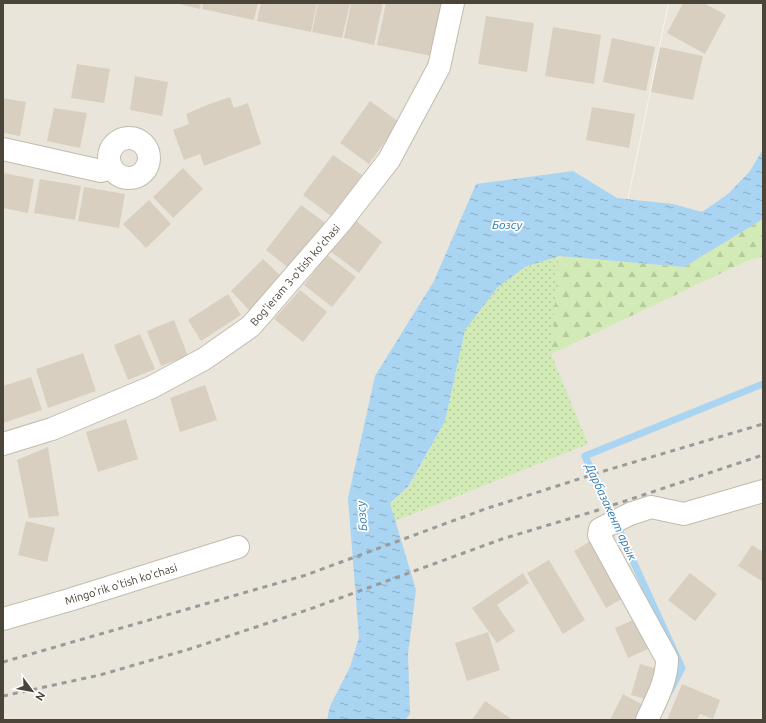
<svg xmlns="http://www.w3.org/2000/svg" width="766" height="723" font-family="Ubuntu,sans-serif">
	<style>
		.residential { fill: #eae5da }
		.green { fill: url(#green-dots) }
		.forest { fill: url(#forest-firs) }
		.water { fill: url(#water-ripples) }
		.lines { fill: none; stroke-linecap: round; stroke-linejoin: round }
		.stream { stroke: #a9d4f2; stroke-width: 7 }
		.building { fill: #d8cfc1 }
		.minor-casing { stroke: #c2bbae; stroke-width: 24 }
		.minor { stroke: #fff; stroke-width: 22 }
		.rail { stroke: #9a9a9a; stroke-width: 3; stroke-dasharray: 5 5; stroke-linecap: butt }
		.labels { text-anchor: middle; stroke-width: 3.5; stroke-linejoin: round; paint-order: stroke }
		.street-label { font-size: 11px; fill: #4b4439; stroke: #fff }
		.water-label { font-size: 12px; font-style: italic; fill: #2e7ab2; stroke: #fff }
	</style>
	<defs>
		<pattern id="green-dots" width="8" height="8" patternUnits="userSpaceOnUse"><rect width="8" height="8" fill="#d2eab5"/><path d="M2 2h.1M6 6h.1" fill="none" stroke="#b6ca9c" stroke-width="1.8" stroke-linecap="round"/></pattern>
		<pattern id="forest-firs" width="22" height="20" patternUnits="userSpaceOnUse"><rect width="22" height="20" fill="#d2eab5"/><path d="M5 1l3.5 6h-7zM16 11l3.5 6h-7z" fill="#b6ca9c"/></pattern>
		<pattern id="water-ripples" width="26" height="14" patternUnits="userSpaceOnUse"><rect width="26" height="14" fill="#a9d4f2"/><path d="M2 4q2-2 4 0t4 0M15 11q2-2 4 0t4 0" fill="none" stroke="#8caec5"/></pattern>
	</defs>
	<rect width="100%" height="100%" fill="#f6f3ec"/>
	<path class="residential" d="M3 3H668L619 240 507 245 411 340 374 658 348 720H3Z
		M669 3H763V171L735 204 620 240Z
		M763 186V720H366L417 342 509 250 711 237Z"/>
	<path class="green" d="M559 256 551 354 588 444 395 521 390 503 409 487 445 421 465 330 498 287 525 267Z"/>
	<path class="forest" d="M763 219V257L751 259 551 354 559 256 684 267Z"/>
	<path class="water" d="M763 149V219L684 267 559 256 525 267 498 287 465 330 445 421 408 487 390 503 416 590 408 654 410 714 405 720H327L330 706 350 667 359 637 348 498 375 376 434 281 476 184 573 171 617 198 673 204 702 212 728 194 750 171Z"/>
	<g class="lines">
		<path class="stream" d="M670 691 682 668 585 456 763 384"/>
	</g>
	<path class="building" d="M175 3H201L200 9Z
		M203 3H258L254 20 202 9Z
		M261 3H317L311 32 257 21Z
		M318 3H350L342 38 312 32Z
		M351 3H383L374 45 344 38Z
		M386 3H442L431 56 377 45Z
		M683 3H704L726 15 705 54 667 33Z
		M486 16 534 23 527 72 478 64Z
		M553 27 601 35 594 84 545 76Z
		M612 38 655 47 646 91 603 82Z
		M660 47 703 56 693 100 651 92Z
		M77 64 110 69 104 103 71 98Z
		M135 76 168 82 162 116 130 110Z
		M230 97 234 108 248 103 261 144 204 166 200 154 184 160 173 130 189 124 186 114 207 105Z
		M3 98 26 102 20 136 3 133Z
		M370 101 399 122 369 164 340 143Z
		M592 107 635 114 629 148 586 140Z
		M54 108 87 113 80 148 47 141Z
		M333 155 362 175 331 216 303 195Z
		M183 168 203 189 173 218 153 197Z
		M3 173 34 179 28 213 3 208Z
		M40 179 81 186 75 220 34 213Z
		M84 187 125 194 119 228 78 221Z
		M149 200 171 224 146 248 123 224Z
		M301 205 327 224 291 270 266 250Z
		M355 220 382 242 359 273 330 251Z
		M327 255 356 277 332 307 304 285Z
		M263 259 283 278 249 310 231 291Z
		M300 290 327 312 303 342 274 319Z
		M228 294 241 315 201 341 188 320Z
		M174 320 188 356 161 366 147 331Z
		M140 334 155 369 128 380 114 345Z
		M83 353 96 391 48 408 36 369Z
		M31 377 42 410 3 423V386Z
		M205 385 217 420 180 432 170 398Z
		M126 419 138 459 98 472 86 432Z
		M48 447 59 516 29 518 17 460Z
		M26 521 55 528 47 562 18 555Z
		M594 539 627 596 606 608 574 551Z
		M752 545 763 552V582L738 566Z
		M549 560 585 620 563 634 527 573Z
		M523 573 529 583 497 605 515 631 497 643 472 608Z
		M690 573 717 594 695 621 668 600Z
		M635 619 648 649 628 658 615 628Z
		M488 632 500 670 467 681 455 643Z
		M640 664 658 669 649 700 631 695Z
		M682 684 720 700 713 719 700 714 697 720H667Z
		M623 694 643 705 635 720H610Z
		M485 701 513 720H472Z"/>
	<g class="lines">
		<defs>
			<path id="minor" d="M109 158a20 20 0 1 1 40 0a20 20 0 1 1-40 0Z
				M3 149 101 171 111 168
				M3 444 52 429 152 387 204 359 251 326 341 222 389 160 439 67 453 3
				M3 619 69 600 238 547
				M647 720C656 700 667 681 667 659L599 535 600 529 630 514 651 507 684 514 763 491"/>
		</defs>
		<use href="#minor" class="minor-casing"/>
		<use href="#minor" class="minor"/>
		<path class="rail" d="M3 662 306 575 485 509 604 471 763 424
			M3 696 100 675 193 648 310 609 502 539 595 511 763 455"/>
	</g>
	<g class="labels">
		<g class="street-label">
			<text transform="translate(295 275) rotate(-49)" y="4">Bog'ieram 3-o'tish ko'chasi</text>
			<text transform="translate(121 584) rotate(-17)" y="4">Mingo'rik o'tish ko'chasi</text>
		</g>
		<g class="water-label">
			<text x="507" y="229">Бозсу</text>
			<text transform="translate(611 512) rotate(65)" y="4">Дарбазакент арык</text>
			<text transform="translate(362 516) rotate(-95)" y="4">Бозсу</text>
		</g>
	</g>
	<rect width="766" height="723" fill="none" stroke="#4b4439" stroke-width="8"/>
	<g transform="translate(32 691) rotate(122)" stroke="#ffffff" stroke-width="3" paint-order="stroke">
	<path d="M0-3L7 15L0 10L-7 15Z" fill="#4b4439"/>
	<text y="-6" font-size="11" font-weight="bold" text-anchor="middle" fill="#4b4439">N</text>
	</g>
</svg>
